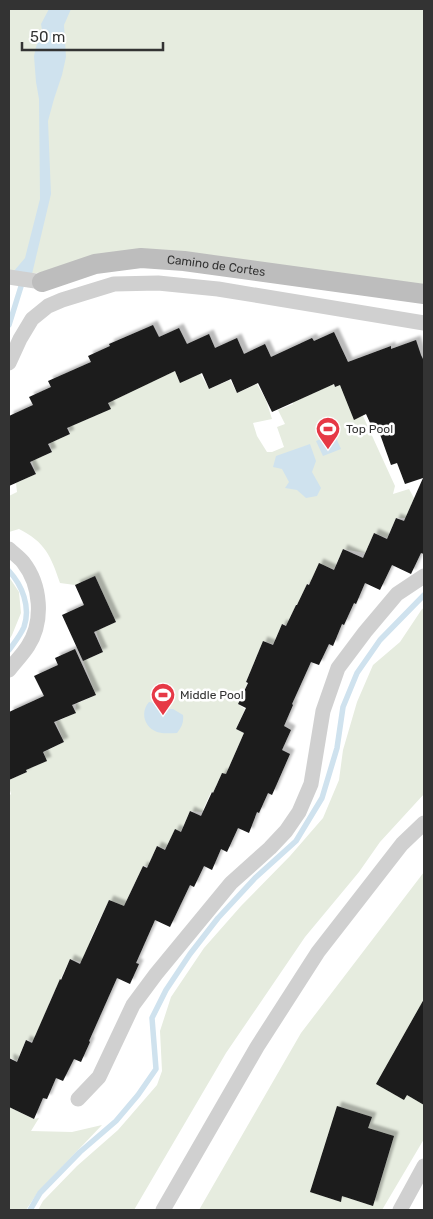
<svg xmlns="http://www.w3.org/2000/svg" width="433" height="1219" font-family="Rubik,sans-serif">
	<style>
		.green { fill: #e6ecdf }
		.water { fill: #cfe2ee }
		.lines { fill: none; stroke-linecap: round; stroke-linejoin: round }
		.stream { stroke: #cfe2ee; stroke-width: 5.5 }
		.building { fill: #1a1a1a; filter: url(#shadow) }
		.street { stroke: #d0d0d0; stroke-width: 15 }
		.secondary { stroke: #bdbdbd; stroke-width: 20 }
		.labels { text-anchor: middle; stroke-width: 5; stroke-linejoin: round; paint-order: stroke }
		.street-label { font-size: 12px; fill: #333; stroke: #fff }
		.poi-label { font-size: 12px; fill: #333; stroke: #fff; text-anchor: start }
	</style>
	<defs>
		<filter id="shadow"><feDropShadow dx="4.5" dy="-4.5" stdDeviation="1" flood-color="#0004"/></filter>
	</defs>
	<rect width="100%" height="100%" fill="#fff"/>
	<path class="green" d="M9 9H424V293L151 249 32 274 9 270Z
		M175 371 180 382 200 373 209 389 230 380 237 393 257 384 266 400 272 419 253 423 257 436 267 452H272L284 447 277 427 285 424 278 410 293 404V402L333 384 335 387 352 379 354 419 363 416 395 486 393 494 409 489 414 498 406 518H396L387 538 374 533 365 553 343 549 334 569 319 564 310 583 307 584 298 604 296 605 287 625 282 624 273 644 263 641 246 682 247 684 238 704 245 709 236 729 244 733 226 774 222 773 213 793 211 792 202 812 190 811 181 831 175 830 165 849 157 846 148 866H143L124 906 109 900 90 940 93 943 84 963 70 959 51 999 35 1041 26 1040 17 1061 10 1058 9 1060V796L11 794 9 787V780L27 772 26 770 46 761 44 752 64 742 56 722 75 713 76 704 96 695 83 661 103 652 96 631 116 622 95 576 75 585 60 583C51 556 45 542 19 529L9 532V496L17 492 16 483 36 474 32 461 52 452 50 443 70 434 69 427 110 409 109 402 129 393 130 390Z
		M9 577 19 592 21 613 12 635 9 640Z
		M424 608V794L380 842 359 872 305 937 226 1053 134 1210H38L43 1201 77 1166 118 1130 157 1085 162 1071 160 1031 171 997 204 948 241 906 290 856 323 818 339 780 343 750 357 702 373 665 400 642 422 609Z
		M424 872V1139L382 1210H199L301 1033Z
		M9 1107 34 1119 39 1118 31 1131 72 1132 102 1125 38 1192 26 1210H9Z"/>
	<path class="water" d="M49 9H71L64 25 66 57 62 75 54 99 48 121 51 194 32 274 14 271 25 258 40 199 39 99 36 82 34 56 36 47 42 30 41 24Z
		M334 433 341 449 323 456 316 441Z
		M310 444 316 461 312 472 321 488 317 496 306 498 297 490 285 488 289 482 282 469 273 467 276 456Z
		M149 702 154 703 160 709H173L183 715C184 722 182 727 177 733 170 733 163 734 157 732 144 727 140 712 149 702Z"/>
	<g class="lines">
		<path class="stream" d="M9 325 23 280
			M9 571C22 585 31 607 24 627 20 636 14 643 9 650
			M30 1210 40 1193 80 1152 116 1121 138 1095 156 1069 152 1018 166 990 190 954 218 918 255 878 296 841 322 798 337 748 343 707 357 673 380 640 424 595"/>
	</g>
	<path class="building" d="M153 325 159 337 179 328 187 344 209 334 215 348 237 338 244 354 265 344 271 357 312 338 314 341 334 332 348 362 391 346V349L416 340 421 355 424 361V554L421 553 411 574 392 565 380 590 365 583 356 604 354 603 344 625 342 624 333 646 329 644 319 665 311 662 292 704 293 705 284 726 291 730 282 750 290 754 272 795 268 793 259 813 257 812 249 833 238 828 227 852 221 849 212 870 204 866 194 887 190 885 170 927 155 920 136 963 139 964 130 984 117 978 89 1041 90 1042 81 1062 74 1059 63 1081 56 1078 47 1099 43 1098 34 1119 9 1107V1058L17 1062 26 1040 32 1043 60 979 61 980 70 959 80 964 109 900 124 906 143 866 147 868 157 846 165 850 175 829 181 832 190 811 201 816 212 792 213 793 222 773 226 774 244 733 236 729 246 708 238 704 248 683 246 682 263 641 273 645 282 624 286 626 296 605H297L307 584 309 585 319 563 334 570 343 549 363 558 374 533 387 539 396 518 404 521 423 478 405 484 397 463 391 465 376 423 371 425 366 414 354 420 340 385 335 387 334 384 272 412 258 383 237 393 231 379 209 389 202 373 180 383 175 371 108 403 111 409 67 428 70 434 48 444 52 452 30 462 36 474 9 486V416L33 405 29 397 51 387 48 381 91 362 88 356 110 346 109 344Z
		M95 576 116 622 94 632 103 652 83 661 62 615 84 605 75 585Z
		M75 649 96 695 72 705 76 713 54 722 64 742 43 752 47 761 26 770 27 772 9 780V712L44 696 34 676 58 665 55 658Z
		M424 999V1105L407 1095 404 1100 376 1084Z
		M337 1106 372 1117 368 1128 394 1136 373 1206 342 1196 341 1202 310 1192Z"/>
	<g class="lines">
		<path class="street" d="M9 277 42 282
			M9 363 20 339 32 319 48 306 62 300 114 284 158 283 218 289 424 323
			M9 549C13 553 19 557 23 562 41 585 44 621 28 646 23 654 15 662 9 670
			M78 1099 99 1077 133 1005 156 974 231 883 270 848 286 831 299 812 311 784 323 711 338 668 365 632 397 594 424 576
			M163 1210 257 1047 318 952 402 844 424 823
			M400 1210 424 1166"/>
		<path class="secondary" id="s1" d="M42 282 95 264 141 258 184 261 424 294"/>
	</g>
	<defs>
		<symbol id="stadium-pin" viewBox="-11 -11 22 30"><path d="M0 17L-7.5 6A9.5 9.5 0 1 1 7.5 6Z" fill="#e63946" stroke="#fff"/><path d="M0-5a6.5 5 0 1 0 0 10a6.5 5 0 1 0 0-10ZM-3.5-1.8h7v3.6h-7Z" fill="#fff"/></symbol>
	</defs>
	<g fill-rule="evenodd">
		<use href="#stadium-pin" x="314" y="415" width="28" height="38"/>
		<use href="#stadium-pin" x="149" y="681" width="28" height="38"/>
	</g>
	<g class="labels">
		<g class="street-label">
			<text dy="4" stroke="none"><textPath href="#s1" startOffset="178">Camino de Cortes</textPath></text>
		</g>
		<g class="poi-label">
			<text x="346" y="433">Top Pool</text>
			<text x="180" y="699">Middle Pool</text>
		</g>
	</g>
	<rect width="433" height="1219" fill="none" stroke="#333333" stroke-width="20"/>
	<path d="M22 42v8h141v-8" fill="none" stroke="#333333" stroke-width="2.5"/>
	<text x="30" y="42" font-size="15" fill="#333333" stroke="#ffffff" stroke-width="4" paint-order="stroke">50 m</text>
</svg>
